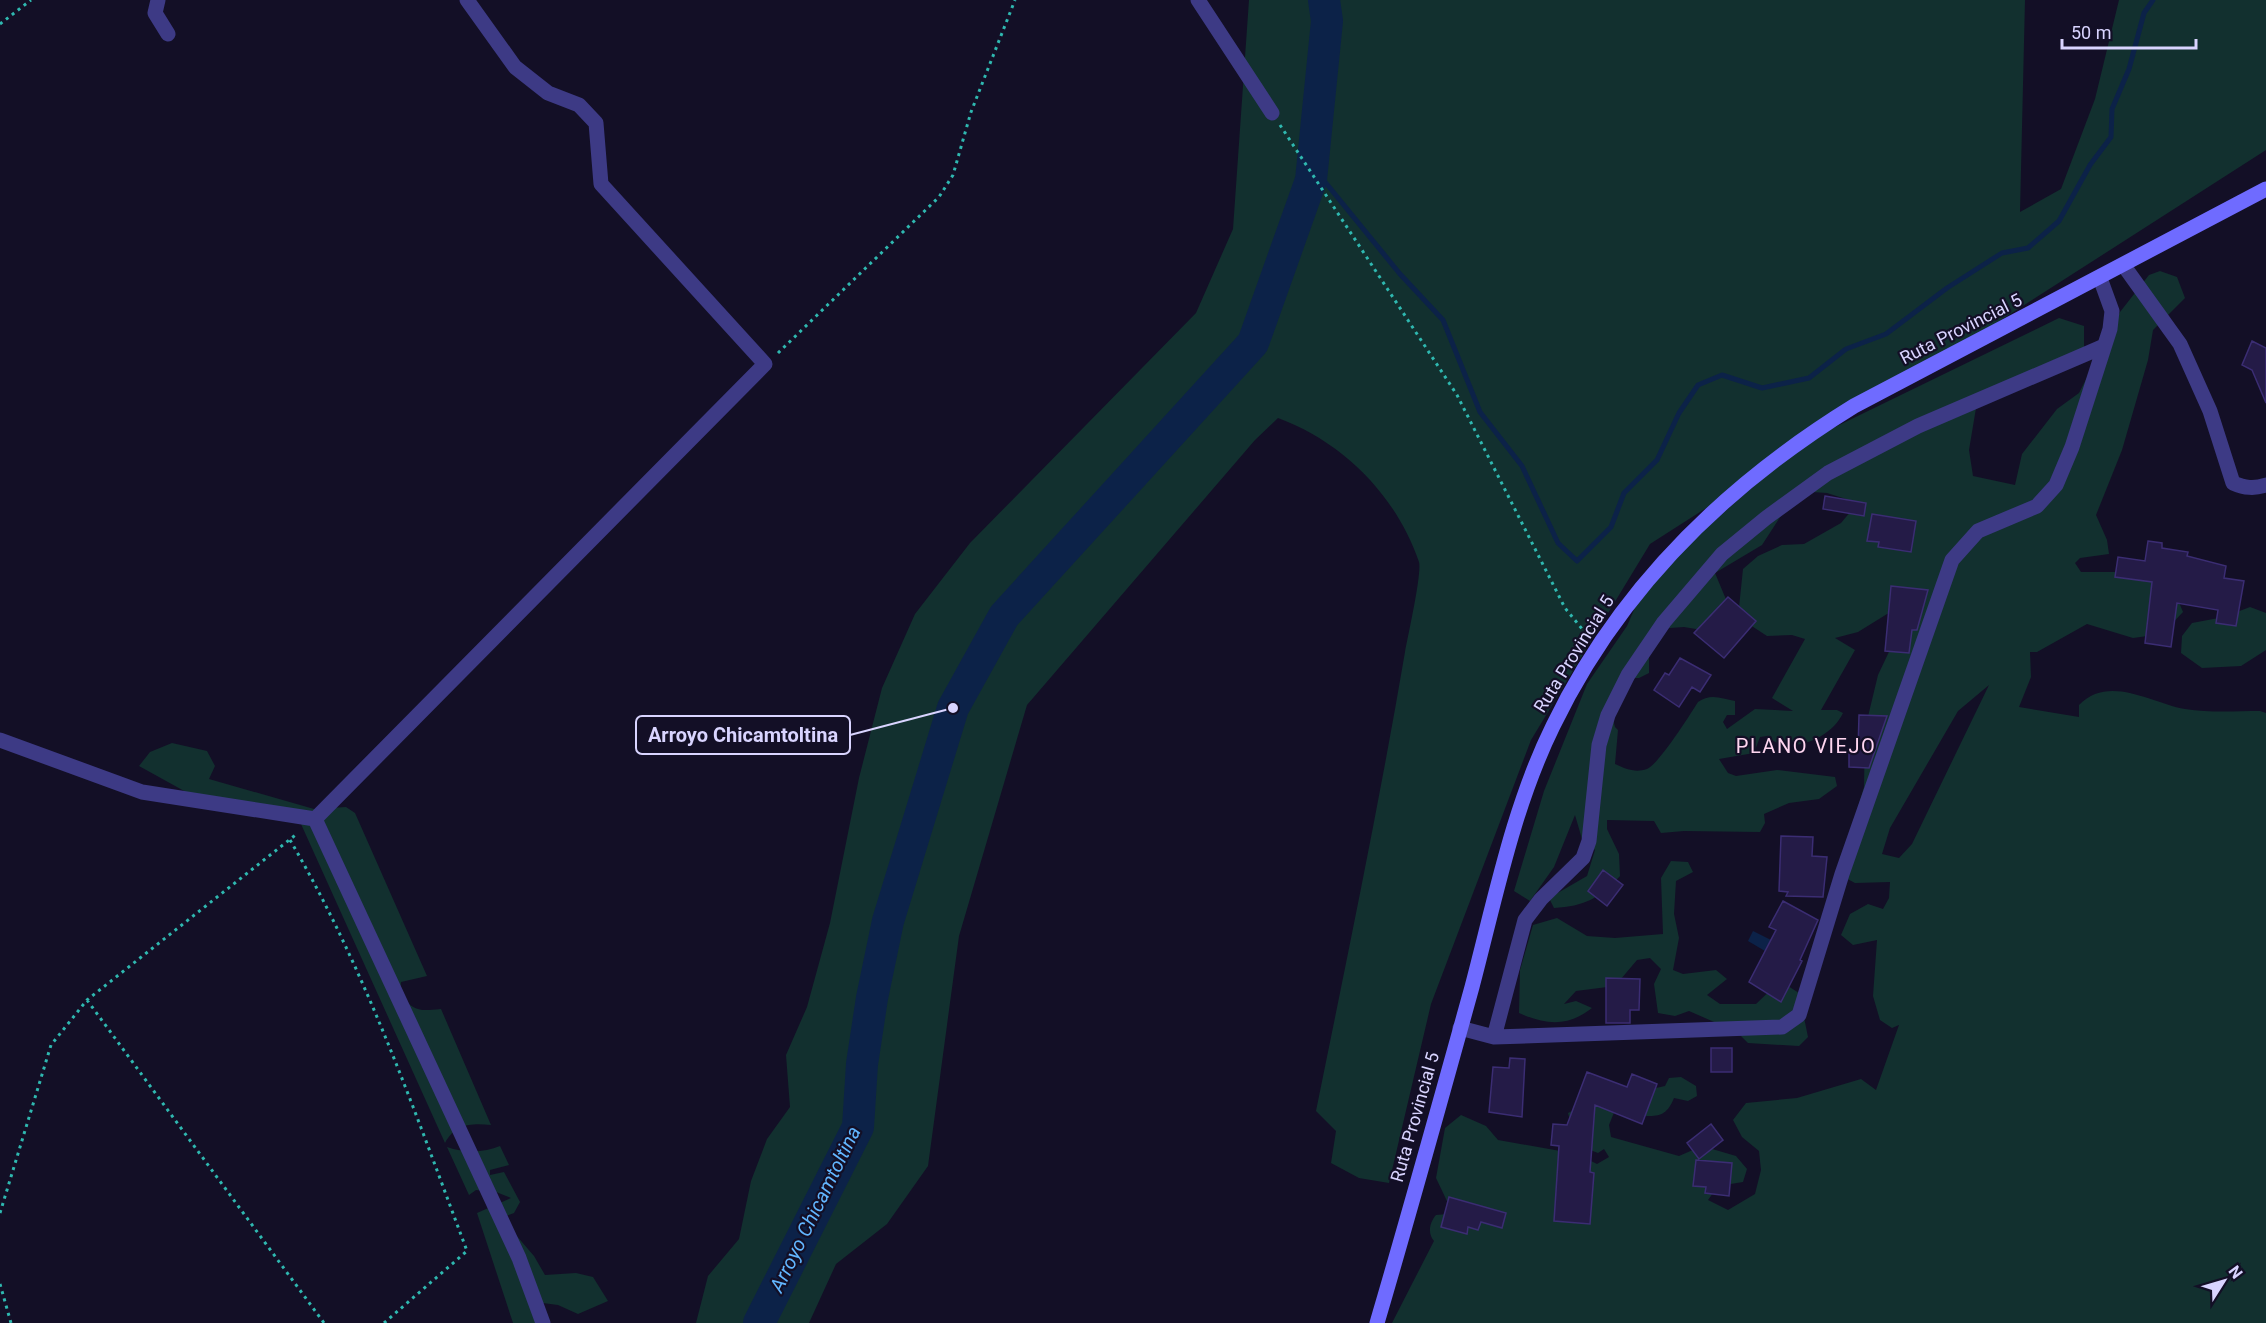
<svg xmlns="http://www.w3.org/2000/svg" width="2266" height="1323" font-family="Roboto,sans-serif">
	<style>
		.green { fill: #12302f; fill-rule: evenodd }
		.water { fill: #0c2248 }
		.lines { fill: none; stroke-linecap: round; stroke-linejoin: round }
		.stream { stroke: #0c2248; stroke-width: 5 }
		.river { stroke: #0c2248; stroke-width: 32 }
		.building { fill: #241b47; stroke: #3b2d73; stroke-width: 1.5 }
		.path { stroke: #2fb8b0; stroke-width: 3; stroke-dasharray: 3 4.5; stroke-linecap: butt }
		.minor { stroke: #3d3a85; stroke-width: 15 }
		.secondary { stroke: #6f6bff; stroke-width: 15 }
		.labels { text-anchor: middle; stroke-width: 4.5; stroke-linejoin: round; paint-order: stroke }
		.street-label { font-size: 18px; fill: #d9d4ff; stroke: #130f26 }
		.neighbourhood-label { font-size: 20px; letter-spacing: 1.5px; fill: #ffd6f0; stroke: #130f26 }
		.water-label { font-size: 20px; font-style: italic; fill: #62b6ff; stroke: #130f26 }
		.leader { fill: none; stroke: #d9d4ff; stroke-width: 2 }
		.callout-dot { fill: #d9d4ff; stroke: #130f26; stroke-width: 2 }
		.callout { fill: #130f26; stroke: #d9d4ff; stroke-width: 2 }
		.callout-label { font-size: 20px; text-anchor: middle; font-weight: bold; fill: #d9d4ff }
	</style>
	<rect width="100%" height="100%" fill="#130f26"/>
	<path class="green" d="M1249 0H2025L2020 212 2061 189 2095 99 2119 0H2266V150L1831 429 2059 318 2084 326V349L1978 396 1969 450 1973 476 2015 485 2022 454 2057 409 2079 393 2120 312 2149 275 2160 271 2177 277 2185 298 2153 330 2148 360 2122 450 2096 515 2107 540 2109 554 2080 558 2075 563 2081 572H2134L2168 576 2183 612 2162 634 2133 638 2087 624 2037 652H2030L2031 677 2019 707 2079 717V705C2109 674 2151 703 2185 709 2210 713 2236 711 2260 711L2266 713V1323H1392L1434 1241C1427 1233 1430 1222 1436 1215L1448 1214 1455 1218 1436 1178 1445 1128 1461 1115 1486 1126 1498 1140 1577 1154 1597 1164 1609 1157 1604 1149 1598 1153 1577 1145 1568 1113 1588 1103 1615 1110 1609 1125 1611 1137 1679 1156 1702 1146 1736 1156 1747 1169 1743 1182 1718 1186 1708 1200 1728 1210 1755 1194 1761 1170 1759 1151 1742 1137 1733 1120 1746 1103 1797 1098 1861 1079 1876 1090 1899 1025 1892 1028 1880 1020 1873 996 1877 940 1853 945 1841 935 1850 914 1868 904 1883 909 1889 898 1890 882 1855 883 1838 874 1864 787 1865 729 1878 675 1896 637 1900 606 1858 632 1835 638 1855 650 1821 710H1837L1843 713C1831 739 1788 757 1767 736L1760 737 1754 753 1719 759 1728 773 1736 776 1777 770 1835 777 1837 786 1819 799 1789 803 1764 814 1765 823 1760 832 1684 831 1661 833 1654 821 1607 820V829L1619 854 1620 876C1598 899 1585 906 1554 908L1549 898 1587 876 1595 850 1582 839 1575 815 1554 867 1530 901 1514 891 1544 791 1587 684 1627 626 1640 596 1693 540 1757 483 1814 439 1650 544 1531 740 1431 1004 1389 1183 1359 1178 1331 1163 1336 1131 1316 1111C1347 958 1379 805 1405 652 1408 636 1422 573 1419 562 1396 495 1343 442 1278 418L1255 440 1027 705 959 936 928 1166 887 1224 836 1264 809 1323H696L708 1276 739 1239 751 1181 767 1139 790 1107 786 1055 807 1007 830 923 859 778 882 688 915 614 970 543 1196 313 1233 229ZM1797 491 1827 493 1846 499 1851 511 1841 523 1804 544 1782 545 1758 556 1743 569 1738 617 1767 636 1792 635 1805 639 1772 698 1793 711 1755 709 1727 729 1723 722 1727 715H1735V701C1721 698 1710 693 1698 702 1690 715 1658 765 1647 769 1635 773 1626 769 1615 764L1618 730 1615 727 1608 700 1620 678H1639L1649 673V639L1655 629 1684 627 1702 630 1730 609 1715 573 1762 545ZM1989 685 1912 844 1899 858 1882 854 1890 828 1958 711Z
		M2250 607 2266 613V650L2241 666 2202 668 2181 653 2182 636 2192 623 2224 617Z
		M172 743 207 751 215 766 209 779 314 809 346 807 355 813 427 976 401 982 400 994C414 1012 419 1011 441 1009L491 1125C471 1123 455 1124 445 1143L301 824 186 792 139 766 150 752Z
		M1671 861 1688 862 1693 872 1676 881 1674 914 1679 938 1673 970 1683 974 1716 970 1727 979 1707 995 1720 1004H1756L1780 981 1799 993 1808 1037 1799 1046 1748 1043 1737 1032 1689 1011 1675 1016 1658 1013 1654 984 1661 969 1650 958 1637 960 1615 986 1576 991 1564 1004 1576 1001 1592 1008C1568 1027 1546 1025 1519 1013L1520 970 1533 925 1557 918 1587 936 1615 938 1663 934 1661 878Z
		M1681 1077 1696 1086 1697 1096 1688 1101 1674 1098C1666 1118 1656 1117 1636 1115L1647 1090 1665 1086 1669 1078Z
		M500 1146 509 1165 490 1170V1175L504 1172 520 1202 514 1213 503 1217V1220L534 1256 545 1275 576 1273 593 1277 608 1301 578 1314 558 1305 543 1303 546 1323H513L477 1213 511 1198 496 1192 476 1190 469 1195 447 1147C464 1153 484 1153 500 1146Z"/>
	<path class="water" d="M1753 931 1771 940 1765 951 1748 941Z"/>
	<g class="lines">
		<path class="stream" d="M1312 166 1400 274 1443 320 1480 412 1522 466 1558 543 1577 561 1611 527 1624 493 1657 460 1679 413 1698 385 1722 375 1762 388 1809 378 1846 349 1886 334 1947 288 2002 253 2028 248 2059 221 2090 165 2111 137 2112 109 2129 69 2144 13 2153 0"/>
		<path class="river" d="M759 1323 858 1127 862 1064 872 998 888 921 953 708 1004 616 1253 343 1311 180 1327 21 1324 0"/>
	</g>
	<path class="building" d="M2252 341 2266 348V403L2252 370 2242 365Z
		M1825 496 1866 503 1864 516 1823 509Z
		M1872 514 1916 521 1911 552 1878 547 1879 542 1867 541Z
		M2148 541 2162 543V548L2188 552 2187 556 2226 566 2224 578 2244 581 2236 626 2216 623 2218 610 2177 603 2171 647 2145 643 2152 582 2115 577 2118 557 2145 561Z
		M1891 586 1928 590 1917 630H1912L1909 653 1885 651Z
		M1728 597 1756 621 1724 658 1694 633Z
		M1680 658 1711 675 1700 692 1692 687 1679 707 1654 690 1665 673 1669 675Z
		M1859 715 1887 716 1869 768 1849 767V750L1858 751Z
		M1781 836 1813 837 1812 856 1827 857 1823 897 1786 896 1788 892 1779 891Z
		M1603 870 1623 885 1607 906 1588 891Z
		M1783 901 1818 920 1800 960 1802 961 1781 1002 1749 982 1776 930 1769 927Z
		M1606 978 1640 979 1639 1010H1630V1023H1606Z
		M1711 1048H1732V1072H1711Z
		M1510 1058 1525 1059 1522 1117 1489 1112 1493 1067 1509 1068Z
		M1587 1072 1627 1087 1632 1074 1657 1084 1642 1124 1595 1105 1590 1172 1594 1173 1590 1224 1554 1221 1559 1146 1551 1145 1553 1124 1567 1125Z
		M1711 1124 1723 1140 1699 1159 1687 1143Z
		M1696 1160 1732 1163 1729 1196 1705 1193 1706 1187 1693 1186Z
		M1449 1197 1506 1213 1502 1228 1481 1222 1478 1230 1468 1227 1467 1234 1441 1227Z"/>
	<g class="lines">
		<path class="path" d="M0 24 31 0
			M1280 125 1457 395 1565 608 1587 635
			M778 353 939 197 953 175 971 112 1015 0
			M290 840C365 968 415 1112 467 1251L384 1323
			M87 1000 324 1323
			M0 1213 51 1045 87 1000 298 833
			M0 1284 11 1323"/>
		<path class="minor" d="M158 0 155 13 168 34
			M1198 0 1272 113
			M2124 266 2180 344 2210 411 2233 483C2245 488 2254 489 2266 485
			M0 740 142 792 315 819
			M315 819 765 364 601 184 596 123 579 105 548 93 515 67 467 0
			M315 819 519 1258 543 1323
			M1460 1028 1494 1037 1782 1027 1799 1015 1842 874 1952 560 1978 531 2037 506 2056 485 2072 447 2110 329 2112 311 2100 278
			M1494 1037 1525 920 1541 899 1583 858 1589 841 1599 745 1608 715 1628 675 1664 622 1722 554 1766 518 1828 473 1918 426 2102 347"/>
		<path class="secondary" d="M1377 1323C1410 1211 1441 1099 1472 987 1495 900 1513 807 1553 726 1619 589 1726 485 1854 406L2266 189"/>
	</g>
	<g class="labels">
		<g class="street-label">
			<text transform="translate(1961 329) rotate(-27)" y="6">Ruta Provincial 5</text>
			<text transform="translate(1574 654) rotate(-58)" y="6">Ruta Provincial 5</text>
			<text transform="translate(1415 1117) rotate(-74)" y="6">Ruta Provincial 5</text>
		</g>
		<g class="neighbourhood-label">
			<text x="1806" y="753">PLANO VIEJO</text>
		</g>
		<g class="water-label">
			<text transform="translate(815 1209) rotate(-64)" y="7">Arroyo Chicamtoltina</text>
		</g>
	</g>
	<path class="leader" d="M953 708L850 735"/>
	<circle class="callout-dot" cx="953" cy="708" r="6"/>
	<rect class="callout" x="636" y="716" width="214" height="38" rx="6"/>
	<g class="callout-label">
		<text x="743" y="742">Arroyo Chicamtoltina</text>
	</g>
	<g transform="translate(2224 1281) rotate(53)" stroke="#130f26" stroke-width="4.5" paint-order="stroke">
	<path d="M0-4.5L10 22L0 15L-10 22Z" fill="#d9d4ff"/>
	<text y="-9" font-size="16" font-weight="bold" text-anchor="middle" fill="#d9d4ff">N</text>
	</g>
	<path d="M2062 39v9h134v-9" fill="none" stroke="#d9d4ff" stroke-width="3"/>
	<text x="2071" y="39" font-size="18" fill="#d9d4ff" stroke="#130f26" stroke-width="4.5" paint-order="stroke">50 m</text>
</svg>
